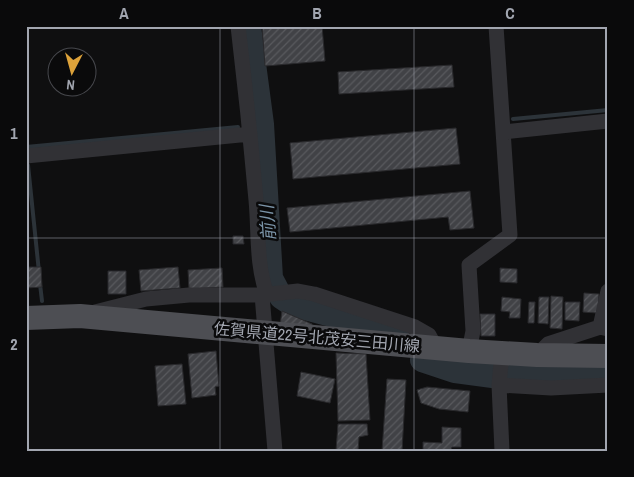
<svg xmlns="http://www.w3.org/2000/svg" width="634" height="477" font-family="'Archivo Narrow','Noto Sans JP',sans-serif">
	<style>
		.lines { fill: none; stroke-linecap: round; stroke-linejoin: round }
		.stream { stroke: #2c3339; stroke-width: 4 }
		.river { stroke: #2c3339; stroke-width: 24 }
		.building { fill: url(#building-hatch); stroke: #29292c }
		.street { stroke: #313135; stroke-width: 15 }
		.primary { stroke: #4d4e53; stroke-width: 24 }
		.grid { fill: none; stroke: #a2a6b0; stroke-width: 1; stroke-opacity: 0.55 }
		.labels { text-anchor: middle; stroke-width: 5; stroke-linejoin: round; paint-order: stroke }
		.street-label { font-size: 16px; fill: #a2a6b0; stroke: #0a0a0b }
		.water-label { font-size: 18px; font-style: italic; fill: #7b94a8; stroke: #0a0a0b }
		.neatline { fill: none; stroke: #a2a6b0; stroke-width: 2 }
		.grid-label { font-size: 16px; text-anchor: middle; font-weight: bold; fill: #a2a6b0 }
	</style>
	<defs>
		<pattern id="building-hatch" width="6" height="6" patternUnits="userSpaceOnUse" patternTransform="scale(1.25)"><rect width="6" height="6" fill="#414246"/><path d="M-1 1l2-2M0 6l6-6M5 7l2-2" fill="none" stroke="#595a5e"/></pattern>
	</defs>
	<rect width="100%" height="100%" fill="#0f0f10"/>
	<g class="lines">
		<path class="stream" d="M513 119 608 110
			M26 147 238 127
			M28 165 39 272
			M40 284 42 301"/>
		<path class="river" d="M249 26 262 124 271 278 281 297 293 305 369 325 397 335
			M422 360 455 371 500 377 541 374 608 376"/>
	</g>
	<path class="building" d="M262 26H322L325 61 265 66Z
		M452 65 454 87 339 94 338 72Z
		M456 128 460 164 293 179 290 143Z
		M470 191 474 228 450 230 448 217 290 232 287 208Z
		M233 236H243L244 244H233Z
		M26 267H41L42 287 26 288Z
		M178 267 180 288 141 291 139 270Z
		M222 268 223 287 189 289 188 270Z
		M500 268 517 269V283L500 282Z
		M108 271H126V294H108Z
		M584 293 599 294 598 313 583 312Z
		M551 296 563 297 562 329 550 328Z
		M502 297 521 299 520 318H509L510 312 501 311Z
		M539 297H549L548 324 538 323Z
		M529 302H535L534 323H528Z
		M565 302H580L579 321 565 320Z
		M282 311 312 324V330L280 326Z
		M480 314H495V336H481Z
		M216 351 219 386 215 387 216 395 192 398 188 354Z
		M336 353 366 354 370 420 338 421Z
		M182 364 186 404 158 406 155 366Z
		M301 372 335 379 330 403 297 396Z
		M387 379 406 380 402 451H382Z
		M427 387 470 391 468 412 439 409 421 403 417 390Z
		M338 424H367L368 435 359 437 358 451H336Z
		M442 427 461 428V447H452L450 451H423V442L442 443Z"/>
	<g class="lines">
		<path class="street" d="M238 26C245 84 251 142 256 200 259 232 256 265 267 294
			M504 132 608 121
			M26 156 250 134
			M262 295 275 451
			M95 312 146 299 189 295H262L298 291 314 294 415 327 429 335 436 348
			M600 327 608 291
			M469 351 473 331 469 265 510 235 496 26
			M537 355 548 344 600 327 608 329
			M499 385 551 388 608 385
			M502 451 499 385 502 353"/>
		<path class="primary" d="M26 318 80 316 469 351 537 355 608 356"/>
	</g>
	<path class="grid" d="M220 26V451M414 26V451M26 238H608"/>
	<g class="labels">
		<g class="street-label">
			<text transform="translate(317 337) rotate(5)" y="6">佐賀県道22号北茂安三田川線</text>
		</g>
		<g class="water-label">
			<text transform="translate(268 223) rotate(-94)" y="6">前川</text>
		</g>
	</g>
	<rect width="634" height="477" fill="none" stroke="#0a0a0b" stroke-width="55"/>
	<g transform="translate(72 72) rotate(186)"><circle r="24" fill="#0a0a0b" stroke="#47484d"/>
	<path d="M0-4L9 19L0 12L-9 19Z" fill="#dda23a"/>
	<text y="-8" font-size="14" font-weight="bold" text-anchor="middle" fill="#a2a6b0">N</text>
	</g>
	<rect x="28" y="28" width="578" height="422" class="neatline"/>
	<g class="grid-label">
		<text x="124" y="19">A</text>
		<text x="317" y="19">B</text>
		<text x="510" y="19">C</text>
		<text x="14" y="139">1</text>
		<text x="14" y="350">2</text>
	</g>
</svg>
